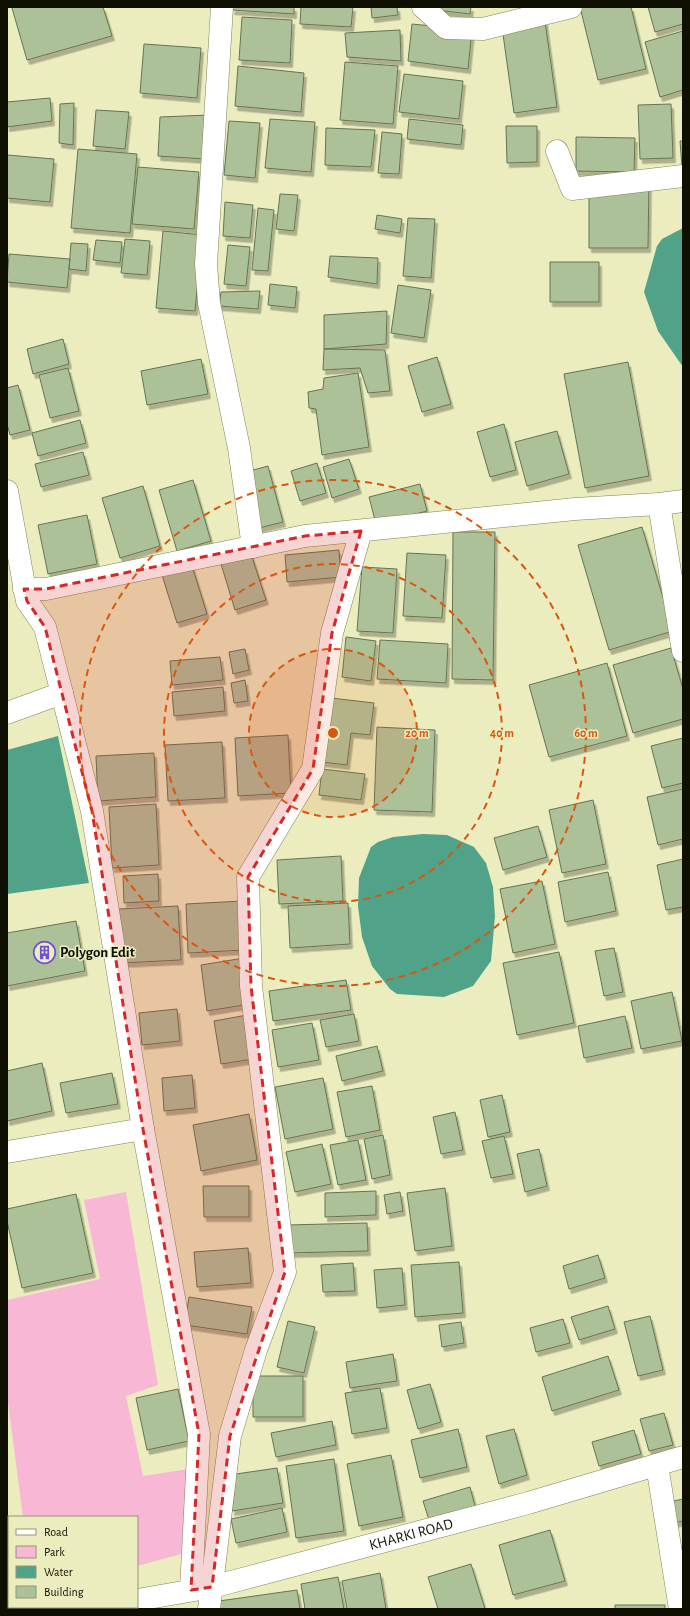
<svg xmlns="http://www.w3.org/2000/svg" width="690" height="1616" font-family="'Alegreya Sans',sans-serif">
	<style>
		.green { fill: #f7b7d5 }
		.water { fill: #50a388 }
		.building { fill: #adc199; stroke: #627550; filter: url(#shadow) }
		.lines { fill: none; stroke-linecap: round; stroke-linejoin: round }
		.street-casing { stroke: #818258; stroke-width: 23 }
		.street { stroke: #fff; stroke-width: 22 }
		.marked { fill: #d62828; fill-opacity: 0.2; stroke: #d62828; stroke-width: 3; stroke-dasharray: 8 5; stroke-linejoin: round }
		.ring { fill: none; stroke: #dd550c; stroke-width: 2; stroke-dasharray: 7 5 }
		.labels { text-anchor: middle; stroke-width: 3; stroke-linejoin: round; paint-order: stroke }
		.poi-label { font-size: 15px; font-weight: bold; fill: #101002; stroke: #ebedbf; text-anchor: start }
		.street-label { font-size: 15px; fill: #101002; stroke: #ebedbf }
		.centre { fill: #dd550c; stroke: #ebedbf; stroke-width: 2 }
		.ring-label { font-size: 12px; text-anchor: middle; font-weight: bold; fill: #dd550c; stroke: #ebedbf; stroke-width: 3; stroke-linejoin: round; paint-order: stroke }
	</style>
	<defs>
		<filter id="shadow"><feDropShadow dx="2.5" dy="4.5" stdDeviation="0" flood-color="#0004"/></filter>
	</defs>
	<rect width="100%" height="100%" fill="#ebedbf"/>
	<path class="green" d="M126 1192 158 1385 126 1396 143 1476 189 1469 181 1554 137 1566V1517H23L7 1395V1300L100 1279 84 1200Z"/>
	<path class="water" d="M683 228V367L658 331 644 292 657 246 662 239Z
		M58 736 89 883 7 894V750Z
		M423 834 447 835 474 847 486 863 493 887 495 916 491 961 473 986 444 997 397 994 390 989 372 966 362 937 358 906 359 878 371 847 378 842 393 837Z"/>
	<path class="building" d="M15 7H103L112 36 27 60 12 8Z
		M233 7H294V14L232 10Z
		M301 7H353L351 27 300 24Z
		M371 7H397L398 15 372 18Z
		M410 7H471L470 14Z
		M580 7H631L646 69 598 80Z
		M648 7H683V24L655 32Z
		M544 14 557 107 514 113 501 20Z
		M242 17 292 20 290 63 239 60Z
		M412 24 472 30 468 69 408 61Z
		M400 30 401 61 347 57 345 33Z
		M683 31V90L660 97 645 42Z
		M144 44 201 48 197 98 140 93Z
		M345 62 398 66 393 124 340 120Z
		M238 66 304 73 301 112 235 106Z
		M404 74 463 81 459 119 399 112Z
		M50 98 52 121 7 127V102Z
		M74 103 73 145 59 143 60 104Z
		M671 104 673 158 640 159 638 105Z
		M96 110 129 112 125 149 93 146Z
		M209 115 205 159 158 156 160 117Z
		M270 119 315 122 311 172 265 168Z
		M409 119 463 125 461 145 407 139Z
		M229 121 260 123 255 178 224 175Z
		M506 126H537V162L507 163Z
		M326 128 375 130 371 167 325 165Z
		M382 132 402 134 399 174 378 173Z
		M576 137 635 138 634 172 576 171Z
		M680 141H683V181Z
		M78 149 137 154 130 233 71 228Z
		M7 155 54 159 50 202 7 198Z
		M138 167 199 172 194 229 132 224Z
		M589 178H649L648 248H589Z
		M280 194 298 195 294 231 276 229Z
		M225 202 253 205 250 238 223 236Z
		M258 208 274 210 268 271 252 270Z
		M377 215 402 219 400 233 375 229Z
		M408 218 435 219 431 278 403 276Z
		M163 231 202 235 195 311 156 308Z
		M125 239 150 241 147 275 121 273Z
		M96 240 122 242 120 263 93 260Z
		M71 243 88 244 86 271 69 269Z
		M228 245 250 247 246 286 224 284Z
		M9 254 70 259 67 288 7 282Z
		M330 256 378 258 377 284 328 277Z
		M550 262H599V302H550Z
		M270 284 297 287 295 308 268 305Z
		M398 285 431 290 424 338 391 333Z
		M260 291 258 309 219 306 221 292Z
		M387 311 386 344 324 349V315Z
		M63 339 69 364 33 374 27 349Z
		M324 349 385 350 390 391 368 393 360 368 323 370Z
		M437 357 451 404 422 412 408 366Z
		M201 359 208 394 147 405 141 371Z
		M628 362 649 476 585 488 564 374Z
		M68 368 79 411 50 418 39 375Z
		M358 373 369 447 322 455 316 409 309 408 308 392 323 389 324 378Z
		M18 385 30 430 10 435 7 424V388Z
		M80 420 86 443 38 456 32 433Z
		M504 424 516 470 490 477 477 432Z
		M557 431 569 474 527 486 515 442Z
		M83 452 89 475 41 487 35 464Z
		M349 459 359 489 332 498 323 467Z
		M317 463 326 493 300 501 291 471Z
		M268 466 283 522 259 528 246 472Z
		M193 480 211 541 177 551 159 490Z
		M420 484 427 511 376 524 369 497Z
		M143 486 160 546 120 558 102 498Z
		M87 515 97 564 48 574 38 525Z
		M642 527 673 631 609 650 578 545Z
		M453 532H495L493 680 452 679Z
		M339 550 341 577 287 582 285 555Z
		M407 553 446 555 442 618 403 616Z
		M251 554 266 600 235 610 221 564Z
		M192 566 207 614 177 623 162 575Z
		M362 567 397 569 393 633 357 631Z
		M346 637 376 641 371 681 342 677Z
		M380 640 448 644 446 683 377 679Z
		M671 648 683 689V719L633 733 613 665Z
		M245 649 249 670 233 674 229 652Z
		M220 657 223 680 172 685 170 661Z
		M607 663 627 736 549 757 529 685Z
		M245 680 248 701 234 703 231 683Z
		M223 687 225 711 174 716 172 692Z
		M331 698 374 703 370 735 351 733 347 765 322 762Z
		M377 727 435 730 432 812 374 810Z
		M288 735 291 793 238 796 235 738Z
		M683 738V783L662 788 651 746Z
		M222 742 225 798 168 801 165 745Z
		M154 753 156 797 98 801 96 756Z
		M322 769 365 774 361 800 319 795Z
		M683 789V839L658 845 647 797Z
		M593 800 606 864 562 873 549 810Z
		M156 804 159 865 112 868 109 807Z
		M538 826 547 857 503 870 494 838Z
		M341 856 343 901 279 904 277 860Z
		M683 859V907L666 910 657 865Z
		M608 872 616 911 565 922 558 882Z
		M158 874 159 901 124 903 123 876Z
		M542 881 555 944 513 953 500 889Z
		M242 901 244 950 188 953 186 904Z
		M348 903 350 944 290 948 288 906Z
		M178 906 181 960 121 963 118 909Z
		M76 921 85 971 7 986V933Z
		M614 948 623 992 604 996 595 951Z
		M559 952 574 1023 517 1035 503 963Z
		M244 958 250 1004 207 1011 201 965Z
		M346 980 351 1010 273 1021 269 991Z
		M672 992 682 1041 641 1049 631 1001Z
		M177 1009 180 1041 142 1045 139 1013Z
		M354 1014 359 1041 326 1047 320 1020Z
		M247 1015 254 1059 221 1064 214 1021Z
		M625 1016 632 1048 584 1058 578 1026Z
		M312 1023 319 1060 278 1067 272 1030Z
		M377 1046 383 1071 342 1081 336 1056Z
		M42 1063 52 1111 7 1121V1071Z
		M112 1073 118 1104 66 1113 60 1083Z
		M192 1075 195 1108 164 1111 162 1078Z
		M323 1078 333 1129 285 1139 275 1087Z
		M372 1086 380 1130 346 1137 337 1092Z
		M502 1095 510 1132 488 1137 480 1100Z
		M455 1112 463 1150 441 1154 433 1117Z
		M249 1114 257 1160 201 1171 193 1125Z
		M383 1135 390 1175 372 1179 364 1139Z
		M504 1136 513 1174 491 1178 482 1141Z
		M358 1140 366 1180 338 1185 330 1145Z
		M322 1144 331 1184 295 1192 286 1152Z
		M539 1149 547 1186 525 1192 517 1154Z
		M203 1186H249V1217H204Z
		M445 1188 452 1246 415 1251 407 1193Z
		M376 1191V1215L325 1217V1193Z
		M400 1192 403 1211 387 1214 384 1195Z
		M76 1194 93 1273 22 1288 7 1221V1209Z
		M367 1223 368 1251 288 1253 287 1225Z
		M248 1248 251 1283 197 1287 194 1252Z
		M598 1255 605 1278 569 1289 563 1266Z
		M459 1262 463 1313 415 1317 411 1265Z
		M353 1263 355 1291 323 1292 321 1265Z
		M402 1268 405 1305 377 1308 374 1270Z
		M189 1297 252 1307 247 1334 185 1325Z
		M608 1306 615 1329 579 1340 571 1317Z
		M650 1316 663 1370 638 1376 624 1322Z
		M563 1319 570 1343 536 1352 530 1328Z
		M288 1321 315 1327 304 1373 277 1367Z
		M461 1322 464 1343 442 1347 439 1325Z
		M393 1354 397 1381 350 1388 346 1362Z
		M608 1356 619 1390 552 1411 542 1377Z
		M253 1376H303V1417H253Z
		M430 1384 441 1422 418 1429 407 1390Z
		M380 1388 387 1428 352 1434 345 1393Z
		M178 1389 189 1441 147 1450 136 1398Z
		M664 1413 673 1445 649 1451 640 1419Z
		M332 1421 336 1445 276 1457 271 1433Z
		M458 1429 467 1467 420 1478 411 1440Z
		M514 1429 527 1475 499 1484 486 1436Z
		M634 1430 641 1454 599 1466 592 1442Z
		M391 1455 403 1517 359 1526 347 1464Z
		M334 1459 344 1531 296 1538 286 1466Z
		M277 1468 283 1503 232 1511 236 1474Z
		M470 1487 475 1506 429 1520 423 1501Z
		M683 1499V1521L673 1523 669 1502Z
		M282 1508 287 1532 236 1543 231 1519Z
		M550 1530 565 1581 513 1595 499 1545Z
		M471 1564 485 1609H438L428 1577Z
		M380 1573 386 1609H347L342 1581Z
		M338 1577 344 1609H305L301 1584Z
		M297 1590 300 1609H218L219 1601Z
		M615 1605H665V1609H615Z"/>
	<g class="lines">
		<defs>
			<g id="street">
				<path d="M222 7 206 264 209 303 239 448 253 547"/>
				<path d="M423 7 446 28 483 29 571 7"/>
				<path d="M557 151 572 189 683 176"/>
				<path d="M7 491 27 601 45 627 92 811 143 1129 7 1152"/>
				<path d="M659 504 683 651"/>
				<path d="M24 589H46L305 536 575 509 659 504 683 501"/>
				<path d="M7 713 62 693"/>
				<path d="M143 1129 199 1434 191 1590"/>
				<path d="M657 1465 680 1609"/>
				<path id="s1" d="M137 1600 212 1587 528 1503 683 1457"/>
				<path d="M81 1609 93 1607"/>
				<path d="M209 1609 230 1436 256 1350 285 1272 251 986 248 877 313 769 332 633 361 531"/>
			</g>
		</defs>
		<use href="#street" class="street-casing"/>
		<use href="#street" class="street"/>
	</g>
	<path class="marked" d="M361 531 332 633 313 769 248 877 251 986 285 1272 230 1436 212 1587 191 1590 199 1434 143 1129 92 811 45 627 27 601 24 589H46L305 536Z"/>
	<circle cx="333" cy="733" r="84" fill="#dd550c" fill-opacity=".12"/>
	<g class="ring">
		<circle cx="333" cy="733" r="84"/>
		<circle cx="333" cy="733" r="169"/>
		<circle cx="333" cy="733" r="253"/>
	</g>
	<defs>
		<symbol id="building-ring" viewBox="-11 -11 22 22"><circle r="9.5" fill="#ebedbf" stroke="#6f53cc" stroke-width="1.5"/><path d="M-4-6H4V6H1V3H-1V6H-4ZM-2.5-4.3h1.7v1.8h-1.7ZM.8-4.3h1.7v1.8H.8ZM-2.5-1h1.7V.8h-1.7ZM.8-1h1.7V.8H.8Z" fill="#6f53cc"/></symbol>
	</defs>
	<g fill-rule="evenodd">
		<use href="#building-ring" x="32" y="940" width="25" height="25"/>
	</g>
	<g class="labels">
		<g class="poi-label">
			<text x="60" y="957">Polygon Edit</text>
		</g>
		<g class="street-label">
			<text dy="5" stroke="none"><textPath href="#s1" startOffset="282">KHARKI ROAD</textPath></text>
		</g>
	</g>
	<circle cx="333" cy="733" r="6" class="centre"/>
	<g class="ring-label">
		<text x="417" y="737">20 m</text>
		<text x="502" y="737">40 m</text>
		<text x="586" y="737">60 m</text>
	</g>
	<rect width="690" height="1616" fill="none" stroke="#101002" stroke-width="16"/>
	<rect x="8" y="1516" width="130" height="92" fill="#ebedbf" stroke="#939573"/>
	<rect x="16" y="1529" width="20" height="6" fill="#ffffff" stroke="#939573"/>
	<text x="44" y="1536" font-size="12" fill="#101002">Road</text>
	<rect x="16" y="1546" width="20" height="12" fill="#f7b7d5" stroke="#939573"/>
	<text x="44" y="1556" font-size="12" fill="#101002">Park</text>
	<rect x="16" y="1566" width="20" height="12" fill="#50a388" stroke="#939573"/>
	<text x="44" y="1576" font-size="12" fill="#101002">Water</text>
	<rect x="16" y="1586" width="20" height="12" fill="#adc199" stroke="#939573"/>
	<text x="44" y="1596" font-size="12" fill="#101002">Building</text>
</svg>
